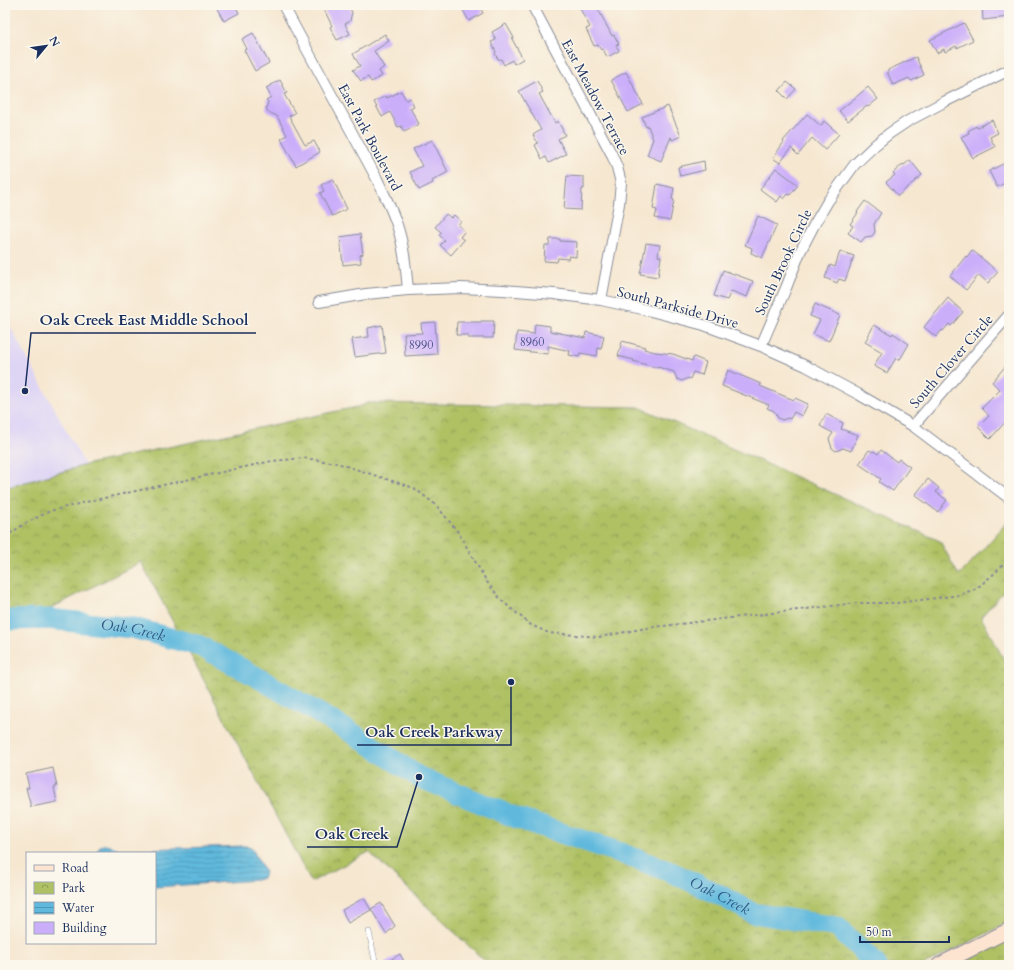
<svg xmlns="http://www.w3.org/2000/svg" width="1014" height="970" font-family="Cardo,serif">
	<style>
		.built { fill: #ded5f5 }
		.park { fill: url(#park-crowns); stroke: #657861 }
		.water { fill: url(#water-rules); stroke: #3e749e }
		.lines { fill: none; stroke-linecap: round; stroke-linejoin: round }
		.river { stroke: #60b9dd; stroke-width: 21 }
		.building { fill: #cbaefa }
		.lane-casing { stroke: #888b97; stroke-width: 6 }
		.street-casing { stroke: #888b97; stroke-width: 12 }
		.secondary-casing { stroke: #888b97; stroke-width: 16 }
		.path { stroke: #888b97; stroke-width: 2; stroke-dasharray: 3 3; stroke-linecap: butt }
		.lane { stroke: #fff; stroke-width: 5 }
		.street { stroke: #fff; stroke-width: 10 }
		.secondary { stroke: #fde4d1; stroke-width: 14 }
		.labels { text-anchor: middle; stroke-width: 3; stroke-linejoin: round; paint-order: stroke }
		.number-label { font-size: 12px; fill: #474f85 }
		.street-label { font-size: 14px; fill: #1b2f5e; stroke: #fbf7ec }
		.water-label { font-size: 15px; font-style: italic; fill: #305884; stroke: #fbf7ec }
		.leader { fill: none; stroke: #1b2f5e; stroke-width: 1.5 }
		.callout-dot { fill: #1b2f5e; stroke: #fbf7ec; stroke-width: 1.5 }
		.callout-label { font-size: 15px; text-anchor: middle; font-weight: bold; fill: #1b2f5e; stroke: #fbf7ec; stroke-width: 3; stroke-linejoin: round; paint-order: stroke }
	</style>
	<defs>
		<pattern id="park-crowns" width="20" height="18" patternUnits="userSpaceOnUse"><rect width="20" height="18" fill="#afc164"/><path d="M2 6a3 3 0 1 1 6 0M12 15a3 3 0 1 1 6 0" fill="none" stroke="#8e9d56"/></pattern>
		<pattern id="water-rules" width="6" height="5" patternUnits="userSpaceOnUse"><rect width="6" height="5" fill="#60b9dd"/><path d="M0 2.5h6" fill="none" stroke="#4e97b6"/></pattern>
	</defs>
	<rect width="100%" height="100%" fill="#fbf7ec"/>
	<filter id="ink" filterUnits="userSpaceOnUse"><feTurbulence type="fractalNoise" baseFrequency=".025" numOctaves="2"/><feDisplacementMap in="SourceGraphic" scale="8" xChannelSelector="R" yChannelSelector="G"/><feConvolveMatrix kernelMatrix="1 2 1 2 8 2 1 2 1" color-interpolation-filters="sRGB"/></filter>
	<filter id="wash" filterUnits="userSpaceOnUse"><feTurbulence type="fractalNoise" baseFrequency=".012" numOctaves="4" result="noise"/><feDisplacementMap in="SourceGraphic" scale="16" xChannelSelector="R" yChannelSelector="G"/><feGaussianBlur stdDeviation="0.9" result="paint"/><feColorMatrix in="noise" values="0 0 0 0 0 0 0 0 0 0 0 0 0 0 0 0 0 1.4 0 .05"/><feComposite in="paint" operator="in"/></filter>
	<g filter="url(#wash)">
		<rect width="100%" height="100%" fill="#f6e7d0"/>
		<path class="built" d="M5 317 85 465 5 488Z"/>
		<path class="park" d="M368 403 639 407 940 541 959 576 1009 520V585L981 617 1009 669V922L924 965H489L369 852 311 882 141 562 5 632V488L89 464 361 406Z
			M1009 938V965H958Z"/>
		<path class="water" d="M106 844 119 849H143L245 846 251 847 265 872 263 878 256 880 155 887V853H96L100 846Z"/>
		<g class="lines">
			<path class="river" id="s1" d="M5 620 48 619 133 628 200 646 255 676 354 734 419 777 519 819 618 852 673 873 720 895 753 913 837 927 871 959 876 965"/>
		</g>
		<g id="blocks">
			<path class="building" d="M215 5H235L239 13 224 21Z
				M322 5H342L343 7H349L352 12 350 21 345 24 350 34 337 40 330 27 332 26Z
				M460 5H479L483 13 469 21Z
				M578 5H596L612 36 614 35 619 44 616 45 619 51 607 57 603 49 601 50 598 45 594 46 586 29 590 27Z
				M982 5H1009V17L983 20Z
				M964 23 973 40 957 48 956 46 945 52 944 49 937 53 930 40Z
				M506 24 514 38 512 39 523 59 514 64 512 60 504 65 501 59H498L495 54 496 52 491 42 496 40 492 32Z
				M253 33 269 63 255 71 244 50 247 49 242 39Z
				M385 34 389 41 374 51 384 67 379 71 382 76 371 82 368 77 361 81 353 70 360 66 353 54Z
				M916 57 924 75 911 81 909 78 893 85 888 74V70Z
				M626 72 643 104 628 112 611 80Z
				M280 80 287 93 284 94 295 113 289 116 305 145 314 141 320 152 296 166 281 139 287 135 277 116 268 112 266 108 268 102 266 100 271 97 266 88Z
				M537 81 543 92 539 94 555 123 558 121 565 135 558 139 566 154 549 163 546 157 542 159 535 145 538 143 533 135 541 130 519 91Z
				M787 82 796 89 787 99 779 91Z
				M868 87 878 99 868 107 867 106 848 121 839 111Z
				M401 91 406 100 410 98 414 106 410 108 419 124 404 132 401 126 398 127 390 112 382 117 374 102 386 96 387 98Z
				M668 106 681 136 672 140 671 137 661 161 647 155 653 139 648 126 646 127 642 117Z
				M807 114 821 126 824 121 839 134 825 150 812 138 798 155 791 148 780 163 773 158 784 142 783 141Z
				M992 120 998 133 990 137 995 147 973 158 961 137 969 133 968 131 976 126 977 128Z
				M432 140 448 172 432 181 433 183 419 190 410 172 422 166 413 149Z
				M910 160 922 175 898 196 886 182 895 175 893 173 903 164 904 165Z
				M704 161 705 170 680 176 678 167Z
				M1009 161V181L997 187 989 171Z
				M776 168 798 185 790 195 788 194 784 199 781 196 777 202 760 189Z
				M567 176 584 177V189H582L581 210 564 209Z
				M333 179 347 209 332 216 320 193 324 191 321 185Z
				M657 184 674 188 672 199 674 200 670 221 655 218 657 210 653 209Z
				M865 201 881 213 874 224 875 232 872 236 865 237 861 242 848 233 853 226 850 224 858 213 857 212Z
				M446 214 451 218 454 215 461 221 458 225 465 231 460 237 464 240 451 255 440 245 445 240 439 235 441 232 435 227Z
				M758 216 777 225 762 258 751 253 752 248 745 245Z
				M360 234 363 254 360 255 361 263 343 265 340 237Z
				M550 239H560V241L577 242 576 257 569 256 568 259 558 258 557 262 544 261 545 245H549Z
				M646 243 660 245 658 256 661 257 658 277 640 274Z
				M972 250 998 272 988 283 979 275 966 290 950 276 966 256 967 257Z
				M840 251 854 256 845 281 839 279 837 283 825 278 830 265 835 267Z
				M723 270 753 281 747 297 731 291 727 300 714 296Z
				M948 298 963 312 951 326 949 324 943 331 942 330 936 337 924 327Z
				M815 304 840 315 829 341 813 334 820 320 810 316Z
				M481 321H494L493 338H468V335H456L457 322H481Z
				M435 322 437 354 405 356 404 334 422 333 421 323Z
				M535 324 550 326V331L585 338 586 332 604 336 601 349 598 348 597 356 580 353 579 357 569 355 570 351 548 346V354L515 350 517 332 534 334Z
				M382 325 386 353 355 357 352 339 369 337 368 328Z
				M874 325 892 335 893 333 909 344 899 361 896 358 887 373 874 366 882 352 865 342Z
				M622 341 645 347 644 349 655 352 673 354 692 361 694 357 706 362 702 375 693 372 690 379 688 378 682 381 677 379 674 372 658 367V368L633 361 634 360 618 356Z
				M1009 362V418L990 439 978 427 989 416 982 408 1000 390 992 382Z
				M728 370 761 384 760 386 784 396 794 400 795 398 808 404 802 416 794 412 790 419 788 418 782 420 778 418 774 411 767 408 769 405 722 386Z
				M826 414 843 423 841 429 858 435 851 451 843 448 836 451 832 448 829 439 833 433 820 426Z
				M869 450 873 452 874 451 878 454 881 450 897 462 899 459 910 467 893 491 879 482 881 479 859 464Z
				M928 479 939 488 936 492 947 500 938 512 915 495Z
				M53 768 57 787H54L57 802 31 807 26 788H29L26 774Z
				M364 898 371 910 348 923 342 910Z
				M381 903 395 926 386 934 371 909Z
				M400 954 406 965H382Z"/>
		</g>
	</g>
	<g filter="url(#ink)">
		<use href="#blocks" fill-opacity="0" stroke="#888b97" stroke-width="1"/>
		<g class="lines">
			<defs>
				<path id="lane" d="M369 932 376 965"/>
				<path id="street" d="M283 5 377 179C384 194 392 209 397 225 404 246 406 268 408 290
					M532 5 611 153 617 167 621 183 619 204 601 300
					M319 302 366 294 408 290 461 288 502 290 554 294 601 300 647 310 704 325 761 346 806 366 858 394 913 426 1009 498
					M761 346 786 288 800 252 814 225 828 201 855 164 875 145 890 133 908 121 944 102 1009 70
					M913 426 1009 315"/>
				<path id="secondary" d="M939 965 1009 930"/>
			</defs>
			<use href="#lane" class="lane-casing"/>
			<use href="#street" class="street-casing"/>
			<use href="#secondary" class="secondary-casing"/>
			<path class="path" d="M5 537 24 524 50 511 86 502 272 461 304 458 337 463 414 488 436 505 458 532 487 582 502 601 531 625 549 633 599 637 646 628 857 603H897L960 595 977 588 995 573 1009 558"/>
			<use href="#lane" class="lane"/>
			<use href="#street" class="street"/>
			<use href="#secondary" class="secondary"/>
		</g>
	</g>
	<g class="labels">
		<g class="number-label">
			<text x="532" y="346">8960</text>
			<text x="421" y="349">8990</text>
		</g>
		<g class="street-label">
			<text transform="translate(596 97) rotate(62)" y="5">East Meadow Terrace</text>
			<text transform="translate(370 137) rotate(62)" y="5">East Park Boulevard</text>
			<text transform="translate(783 262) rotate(-65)" y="5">South Brook Circle</text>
			<text transform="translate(678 307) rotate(15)" y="5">South Parkside Drive</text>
			<text transform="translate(951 361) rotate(-49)" y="5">South Clover Circle</text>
		</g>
		<g class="water-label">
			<text dy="5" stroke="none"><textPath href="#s1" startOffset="129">Oak Creek</textPath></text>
			<text dy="5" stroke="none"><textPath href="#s1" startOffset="777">Oak Creek</textPath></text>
		</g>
	</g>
	<path class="leader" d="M25 391L31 333H256M511 682L511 745H357M419 777L397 847H307"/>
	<g class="callout-dot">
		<circle cx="25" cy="391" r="4"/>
		<circle cx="511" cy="682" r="4"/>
		<circle cx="419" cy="777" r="4"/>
	</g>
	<g class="callout-label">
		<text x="144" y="325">Oak Creek East Middle School</text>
		<text x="434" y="737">Oak Creek Parkway</text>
		<text x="352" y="839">Oak Creek</text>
	</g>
	<rect width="1014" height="970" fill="none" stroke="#fbf7ec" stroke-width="20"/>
	<rect x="26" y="852" width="130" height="92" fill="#fbf7ec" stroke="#a1a7b3"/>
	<rect x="34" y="865" width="20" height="6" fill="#fde4d1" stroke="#a1a7b3"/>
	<text x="62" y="872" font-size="12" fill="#1b2f5e">Road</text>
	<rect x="34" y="882" width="20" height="12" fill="url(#park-crowns)" stroke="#a1a7b3"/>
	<text x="62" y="892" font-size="12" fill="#1b2f5e">Park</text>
	<rect x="34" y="902" width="20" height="12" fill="url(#water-rules)" stroke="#a1a7b3"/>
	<text x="62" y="912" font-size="12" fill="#1b2f5e">Water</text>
	<rect x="34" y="922" width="20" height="12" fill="#cbaefa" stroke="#a1a7b3"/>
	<text x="62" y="932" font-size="12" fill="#1b2f5e">Building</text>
	<g transform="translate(46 46) rotate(61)" stroke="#fbf7ec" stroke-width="3" paint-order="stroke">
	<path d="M0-3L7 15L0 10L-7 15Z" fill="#1b2f5e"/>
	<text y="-6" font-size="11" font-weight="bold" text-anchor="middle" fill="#1b2f5e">N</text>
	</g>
	<path d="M860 936v6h89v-6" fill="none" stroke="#1b2f5e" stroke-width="2"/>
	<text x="866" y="936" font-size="12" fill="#1b2f5e" stroke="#fbf7ec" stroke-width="3" paint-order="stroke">50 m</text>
</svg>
